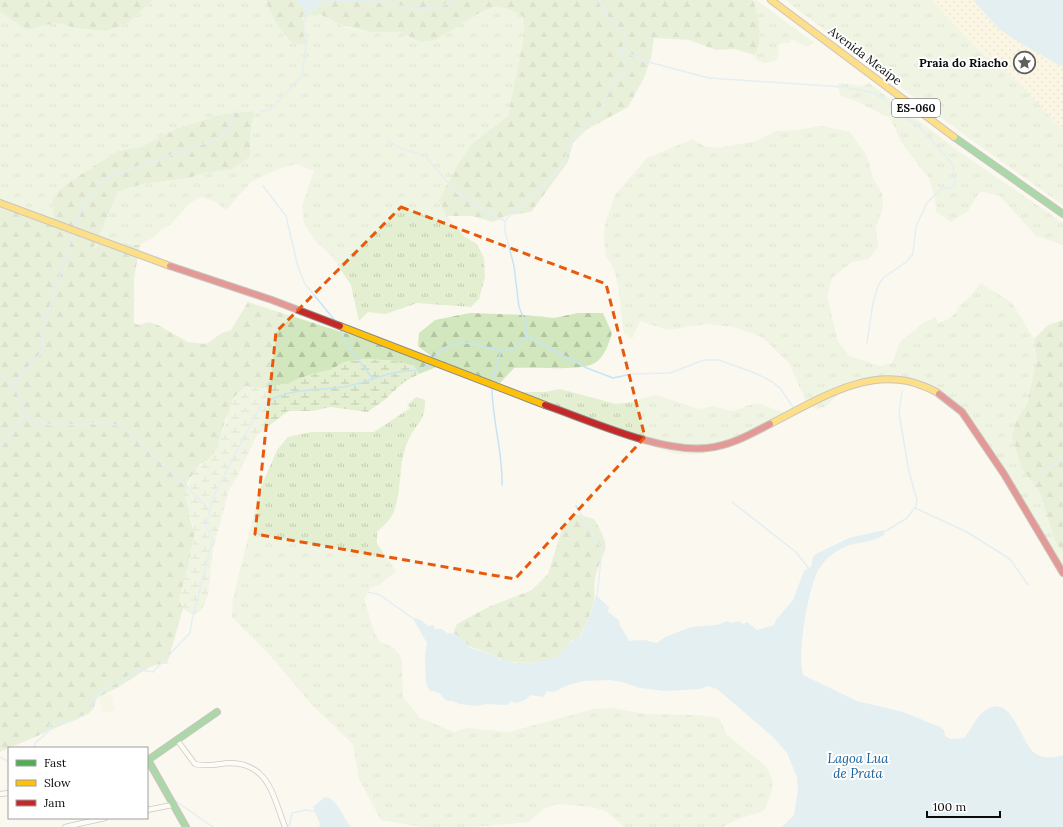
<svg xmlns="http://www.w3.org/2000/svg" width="1063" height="827" font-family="Lora,serif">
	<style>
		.grass { fill: url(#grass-tufts) }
		.forest { fill: url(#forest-firs) }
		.wetland { fill: url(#wetland-marsh) }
		.sand { fill: url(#sand-dots) }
		.pitch { fill: #edf4da }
		.water { fill: #c7e4f4 }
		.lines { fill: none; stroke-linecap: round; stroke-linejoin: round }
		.stream { stroke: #c7e4f4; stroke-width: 1.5 }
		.street-casing { stroke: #94928f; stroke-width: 6 }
		.fast-casing { stroke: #8a8985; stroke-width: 8 }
		.slow-casing { stroke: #8a8985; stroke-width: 8 }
		.jam-casing { stroke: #8a8985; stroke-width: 8 }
		.street { stroke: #fefefd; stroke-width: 4.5 }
		.fast { stroke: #4caf50; stroke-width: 6 }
		.slow { stroke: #ffc107; stroke-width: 6 }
		.jam { stroke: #c62828; stroke-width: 6 }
		.marked { fill: none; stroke: #e8590c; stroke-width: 3; stroke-dasharray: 8 5; stroke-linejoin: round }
		.labels { text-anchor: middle; stroke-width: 4; stroke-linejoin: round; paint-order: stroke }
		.shield { fill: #fff; stroke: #555; stroke-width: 1 }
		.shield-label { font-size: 11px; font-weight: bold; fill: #0c0c0c }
		.street-label { font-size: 12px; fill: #0c0c0c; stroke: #fff }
		.poi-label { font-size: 12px; font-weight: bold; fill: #0c0c0c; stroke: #fff; text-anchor: end }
		.water-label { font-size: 13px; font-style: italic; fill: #17609c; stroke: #fff }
	</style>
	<defs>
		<pattern id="grass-tufts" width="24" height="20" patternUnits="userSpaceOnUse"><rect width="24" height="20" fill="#e3efd0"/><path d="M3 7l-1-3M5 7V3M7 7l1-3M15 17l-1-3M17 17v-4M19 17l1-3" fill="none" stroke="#c2ccb1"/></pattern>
		<pattern id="forest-firs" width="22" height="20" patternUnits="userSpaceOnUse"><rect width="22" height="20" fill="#d3e7be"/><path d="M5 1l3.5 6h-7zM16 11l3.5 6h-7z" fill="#b4c5a2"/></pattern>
		<pattern id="wetland-marsh" width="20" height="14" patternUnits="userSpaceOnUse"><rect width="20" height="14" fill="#e3efd0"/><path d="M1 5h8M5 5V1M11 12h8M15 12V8" fill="none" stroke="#c2ccb1"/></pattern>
		<pattern id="sand-dots" width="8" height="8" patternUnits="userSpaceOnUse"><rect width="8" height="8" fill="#faf1d2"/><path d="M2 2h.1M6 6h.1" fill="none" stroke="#d5cdb3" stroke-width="1.8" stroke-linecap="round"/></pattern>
	</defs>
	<rect width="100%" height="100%" fill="#fbf8f0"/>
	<path class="grass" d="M153 0H266L269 9 285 37 308 45 302 17 304 14 317 16 319 13 344 27 371 32H401L419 42 495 7 509 9 523 16 524 37 508 116 473 143 447 216 465 237 477 244 484 258 485 277 479 299 471 307 417 303 386 314 368 312 359 321 351 285 331 255 316 242 304 223 302 206 314 171 296 164 279 169 251 182 226 210 216 202 200 197 190 203 170 225 161 230 154 237 140 245 93 249 118 192 142 184 189 178 204 173 233 169 250 157V135L254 111 224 114 178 128 141 147 117 151 65 185 53 199 54 222 0 202V12L27 30 55 23 76 28 128 23Z
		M753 0H756L815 43 807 47 791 39 790 43H783L778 45 779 54 775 61 764 63 757 60 754 55C765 43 758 13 753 0Z
		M785 0H932L973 45 1019 82 1063 131V205L963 134Z
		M838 83 862 86 869 83 961 153 1063 223V245L1036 236 1000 196 980 191 968 211 951 222 936 212 935 198 929 178 903 145 890 118 856 101 840 96Z
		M822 126 850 132 867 156 873 178 882 193 883 207 876 227 878 247 869 259 852 262 832 278 827 297 838 341 849 356 880 366 892 363 900 342 926 321 931 320 935 316 938 323 949 319 957 311 960 305 969 298 981 283 1012 303 1034 339 1037 358 1027 404 1016 421 1012 437 1021 467 1040 493 1055 541 1063 553V571L956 407 944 396 914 384 894 380 844 389 825 407 817 409 807 404 789 363 764 339 755 334 733 327 707 324 667 330 640 321 632 339 624 334C620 314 621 270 606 257L604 239 605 224 615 195 647 158 693 139 704 146 717 148 757 141 776 131 797 130Z
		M560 389 616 404 633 402 647 397 656 395 699 409 713 406 730 411 737 410 748 405 760 404 786 413 730 445 701 454H675L525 402 519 392H545Z
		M416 397 425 400C425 424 416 422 408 441 398 463 402 487 395 508 393 518 384 525 377 532V544L396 571 379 585 370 588 364 599 374 632 380 642 394 648 402 660 403 697 420 718 454 732 466 728 509 732 594 709 612 708 645 714 697 715 719 718 727 735 767 767 773 782 771 793 764 811C750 816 735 818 723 827H624L606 811 592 807 558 804 545 808 529 822 473 827H423L381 820 359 779 353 744 312 705 274 660 232 617 233 599 260 489 277 450 288 437 311 432H374L410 408 407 405Z"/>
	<path class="forest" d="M0 0H153L128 23 106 31 76 28 55 23 27 30 0 12Z
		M266 0H296L308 13 320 6 321 3 320 0H753C758 13 765 43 754 55L735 49 716 50 689 40 654 38 651 58 644 78 628 107 586 130 573 143 568 162 531 212 509 215 493 222 472 216H447L439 201 457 166 473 143 508 116 524 37 523 16 509 9 495 7 478 14 435 40 419 42 401 32H371L345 26V27L320 14 317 16 304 14 302 17 308 45C304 44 297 44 293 42 282 37 269 11 266 0Z
		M254 111 250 135V157L233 169 204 173 189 178 142 184 118 192 93 249 100 245H140L134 278V323L139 325 149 322 158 325 188 342 206 344 222 333 231 330 248 302 351 335 438 365 432 357 418 346 419 333 435 320 470 313 526 315 554 318 578 313H603L612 333C609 343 604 359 593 364 576 371 535 367 514 368L500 383 439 366 419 374 414 366 394 361 366 359 345 362 330 370 312 374 288 383 263 389 245 386 225 420 218 448 207 461 200 464 187 483 190 519 195 533 188 568 179 600 183 609 167 664C151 662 138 676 125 683 116 689 106 693 97 698L93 709 88 714 0 752V202L54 221 52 199 65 185 117 151 141 147 178 128 224 114Z
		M1063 320V553L1055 541 1040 493 1021 467 1012 437 1016 421 1027 404 1037 358 1034 339 1048 325Z
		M576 514 594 519C615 554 602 546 595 579 593 588 596 597 593 606 592 610 581 635 579 637 576 639 574 638 571 641 568 646 565 652 560 656 551 663 515 665 504 660L501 661 497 656 471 647 453 633 457 624 488 607 532 590 548 574 562 529Z"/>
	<path class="wetland" d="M366 359 394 361 414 366 419 374 404 382 382 402 367 412 331 407 313 411H288L257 435 237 477 229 490 213 549 208 595 204 606 198 613 192 614 183 609 179 600 188 568 195 533 184 493 196 469 207 461 218 448 233 398 245 386 263 389 288 383 312 374 330 370 345 362Z"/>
	<path class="sand" d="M932 0H973L998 28 1018 42 1063 67V131L1019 82 973 45Z"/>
	<path class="pitch" d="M111 694 115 710 103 713 98 697Z"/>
	<path class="water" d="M296 0H320L321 3 320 6 308 13Z
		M973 0H1063V67L1018 42 998 28Z
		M884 530 885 534C872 544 853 541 839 550 831 554 824 561 819 569 808 587 797 654 803 675L857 701 903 712 940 727 944 730 945 736 951 739 964 738C971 730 974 720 982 713 1012 687 1019 743 1036 754 1045 759 1054 758 1063 755V827H782L794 815 798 789 797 777 787 753 773 737 717 689 708 686 700 689 665 691 640 688 622 682 610 680 584 681 568 685 554 692 547 691 543 697 531 695 525 700 516 703 511 701 508 705 486 704 478 706 459 704 453 701H447L439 693 429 690 426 683 425 657 427 643 412 617 421 620 428 626 434 625V629H442L447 633 456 634 471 648 497 656 500 661 504 660 514 663H532L558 657 573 640 581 635 593 607 596 595 609 607 608 612 619 620 620 625 629 641 644 640 657 643 665 637 691 627 717 625 728 621 730 623 739 621 743 624 747 622 757 630 774 625 776 620 793 600 804 571 811 567 813 557 816 554 849 538Z
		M325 797C338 799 343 818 351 827H319L320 824 313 807Z"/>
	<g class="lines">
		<path class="stream" d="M318 1C336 1 353 0 370 1 398 3 428 18 454 0
			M621 49 641 60 709 78 843 87 876 93 907 119 919 126 953 165 955 184 951 188H942L927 203 916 226 913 254 906 262 883 278 878 286 873 303 867 343
			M260 112 271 109 302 76 306 47 303 26 307 11
			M387 139 399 148 424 155 457 193 488 213 505 221
			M263 186 286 216 298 267 305 284 337 323
			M74 230 84 202 105 178 217 139 229 129 235 110
			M340 329 348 346 373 379
			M526 336 587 368 613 378 632 374 670 373 704 360H719L755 373 771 381 780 388 793 407
			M432 360C437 355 441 349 448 346 479 333 505 369 527 335L526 324 519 307 514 266 505 231V221L511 214 542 188 563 164 572 140 584 126 599 114 611 85 626 71V65L620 52 626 41 625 34 609 19 598 0
			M0 376C6 379 12 383 16 390 21 398 21 414 30 419 60 434 96 416 126 428L210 510
			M492 383 501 350
			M12 385 42 352 43 329 73 233
			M492 387C492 420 503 452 502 485
			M0 448 25 415
			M1041 475 1063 457
			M732 502 796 552 809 569
			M576 506 602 549 597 597
			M915 508 967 532 1010 559 1028 585
			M884 532 907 518 916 506 917 500 909 472 899 413 902 391
			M368 592 380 595 414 619
			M91 708 97 693 140 670 153 672 190 633 192 620 212 542V538L206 527 212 500 220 483 260 407C285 386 318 392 348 386 365 383 381 375 398 372 409 370 421 373 429 363
			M35 748V743L48 732 50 724C63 722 72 723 83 715
			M0 757 9 762
			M171 798 213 827
			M289 827 292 813 306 810 317 812"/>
		<defs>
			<path id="street" d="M177 740 195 764C205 767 218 764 229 763 269 763 273 796 285 827
				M0 794 9 793
				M147 810 172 805
				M65 827 105 818"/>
			<path id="fast" d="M954 137 1063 214
				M186 827 148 760 217 712"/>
			<path id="slow" d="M771 0 954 137
				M0 203 170 266
				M340 326 545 405
				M770 424C816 401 870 364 923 386 928 388 934 390 939 394"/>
			<path id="jam" d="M170 266 272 300 340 326
				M939 394 962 412 1004 474 1063 573
				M545 405C591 421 660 453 707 448 730 446 751 434 770 424"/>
		</defs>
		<use href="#street" class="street-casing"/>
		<use href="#fast" class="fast-casing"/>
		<use href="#slow" class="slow-casing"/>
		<use href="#jam" class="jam-casing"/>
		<use href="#street" class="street"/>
		<use href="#fast" class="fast"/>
		<use href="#slow" class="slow"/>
		<use href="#jam" class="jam"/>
	</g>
	<path d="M0 0H1063V827H0ZM401 207 606 284 645 437 515 579 255 534 276 332Z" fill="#fbf8f0" fill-opacity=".55" fill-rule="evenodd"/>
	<path class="marked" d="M401 207 606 284 645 437 515 579 255 534 276 332Z"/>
	<defs>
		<symbol id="sight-ring" viewBox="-11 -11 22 22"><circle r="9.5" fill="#fff" stroke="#605f5c" stroke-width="1.5"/><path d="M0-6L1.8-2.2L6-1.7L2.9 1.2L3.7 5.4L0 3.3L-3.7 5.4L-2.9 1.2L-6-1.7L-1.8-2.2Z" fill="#605f5c"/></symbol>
	</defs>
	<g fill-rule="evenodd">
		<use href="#sight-ring" x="1012" y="50" width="25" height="25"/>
	</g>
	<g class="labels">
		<rect class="shield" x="892" y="99" width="48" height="18" rx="3"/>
		<g class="shield-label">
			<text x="916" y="112">ES-060</text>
		</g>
		<g class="street-label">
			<text transform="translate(865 56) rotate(37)" y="4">Avenida Meaípe</text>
		</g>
		<g class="poi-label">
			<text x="1008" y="67">Praia do Riacho</text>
		</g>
		<g class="water-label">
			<text x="858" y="763">Lagoa Lua<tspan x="858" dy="15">de Prata</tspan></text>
		</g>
	</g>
	<rect x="8" y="747" width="140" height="72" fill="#ffffff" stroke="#9e9e9e"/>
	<rect x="16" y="760" width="20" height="6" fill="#4caf50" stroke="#9e9e9e"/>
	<text x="44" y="767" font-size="12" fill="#0c0c0c">Fast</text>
	<rect x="16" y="780" width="20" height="6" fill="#ffc107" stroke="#9e9e9e"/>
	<text x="44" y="787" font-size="12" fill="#0c0c0c">Slow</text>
	<rect x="16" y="800" width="20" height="6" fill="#c62828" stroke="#9e9e9e"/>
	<text x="44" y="807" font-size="12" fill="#0c0c0c">Jam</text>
	<path d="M927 811v6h73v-6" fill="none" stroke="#0c0c0c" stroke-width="2"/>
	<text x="933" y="811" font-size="12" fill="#0c0c0c" stroke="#ffffff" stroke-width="3" paint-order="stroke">100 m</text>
</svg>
